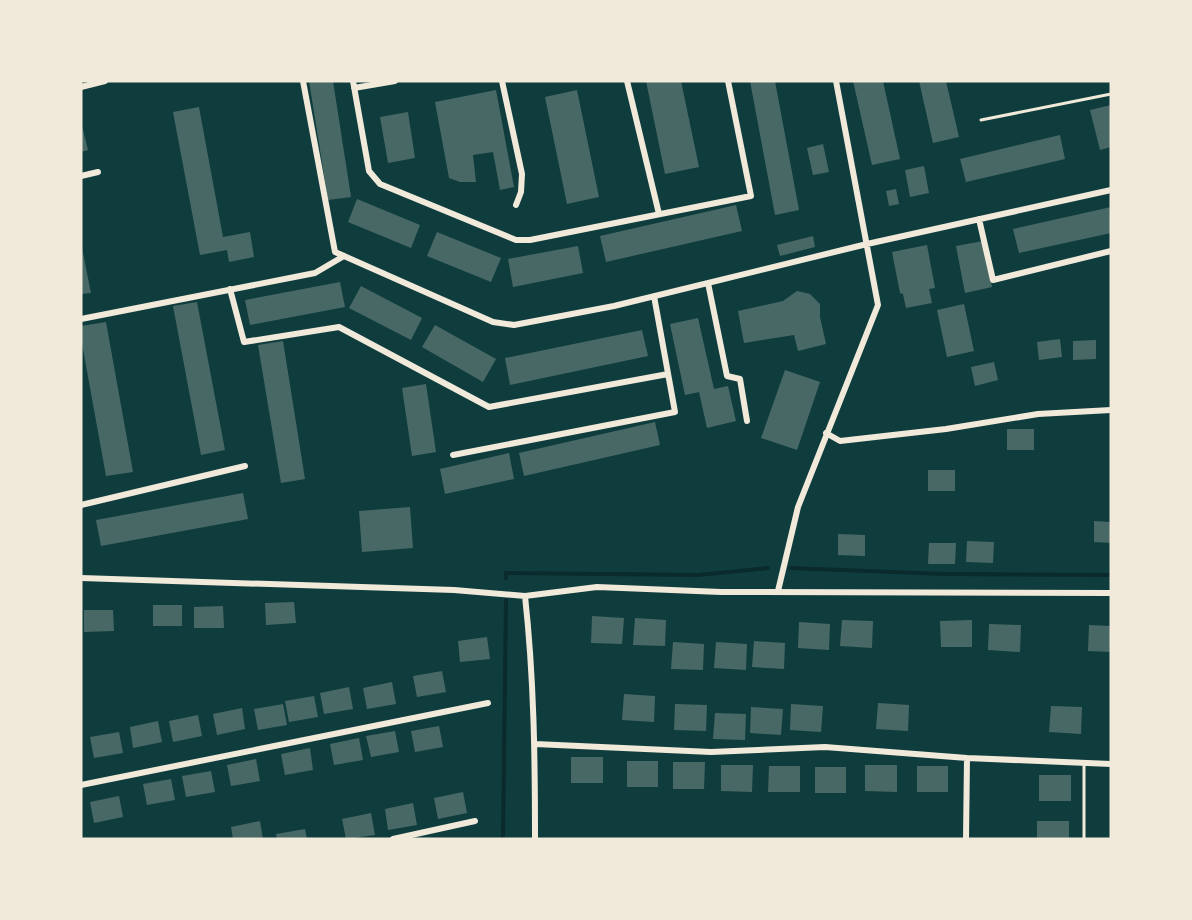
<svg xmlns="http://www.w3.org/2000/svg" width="1192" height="920" font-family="Commissioner,sans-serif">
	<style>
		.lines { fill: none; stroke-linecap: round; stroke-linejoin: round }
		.stream { stroke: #0a2a2b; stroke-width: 4 }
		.building { fill: #486865 }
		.service { stroke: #f1e9da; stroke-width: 3 }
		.minor { stroke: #f1e9da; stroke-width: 6 }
	</style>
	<rect width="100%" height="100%" fill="#0f3d3e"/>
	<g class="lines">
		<path class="stream" d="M790 568 945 574 1111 575
			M506 578V573L698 575 768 568
			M503 839 506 600"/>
	</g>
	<path class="building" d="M309 81H333L351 197 328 200Z
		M646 81H681L699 167 665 174Z
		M750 81H775L799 210 775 215Z
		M853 81H883L900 159 872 165Z
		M919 81H946L959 137 933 143Z
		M496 90 514 187 500 190 493 152 473 155 476 182H460L449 178 435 102Z
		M577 90 599 197 567 204 545 97Z
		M1111 105V147L1100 150 1090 110Z
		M199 107 223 237 250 232 254 257 229 262 227 250 200 255 173 112Z
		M408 112 415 158 388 163 380 117Z
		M81 122 88 150 81 152Z
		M1060 135 1065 159 966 182 960 159Z
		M823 144 829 172 813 175 807 148Z
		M924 166 929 193 910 197 905 170Z
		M896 189 899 204 889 206 886 191Z
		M357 199 420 225 411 248 348 222Z
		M736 205 742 231 606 262 600 236Z
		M1111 207V233L1019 253 1013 229Z
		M437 232 501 258 491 282 427 256Z
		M813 236 815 247 780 256 777 245Z
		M983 241 992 287 965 293 956 246Z
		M81 243 91 293 81 294Z
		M927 245 935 288 929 289 932 303 906 308 903 294 900 293 892 252Z
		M578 246 583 273 513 287 508 259Z
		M340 282 345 307 250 325 245 300Z
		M361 286 422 318 411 340 349 308Z
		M797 291 810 294 820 304V317L826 344 798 351 794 335 744 343 738 311 783 301Z
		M197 302 225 450 201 455 173 306Z
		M964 304 974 351 947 357 937 310Z
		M698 318 714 389 728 386 736 421 707 428 699 392 685 395 670 324Z
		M106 322 133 472 106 476 81 338V326Z
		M435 325 496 359 483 382 422 347Z
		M642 330 648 356 510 385 505 358Z
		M1060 339 1062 357 1039 360 1037 342Z
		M1096 340V359L1073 360V341Z
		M283 341 305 479 281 483 258 345Z
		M994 362 998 380 975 386 971 367Z
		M785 370 820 382 797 450 761 438Z
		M426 384 436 452 412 456 402 388Z
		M655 422 660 445 524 476 519 453Z
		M1007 429H1034V450H1007Z
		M509 453 514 479 445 494 440 469Z
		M928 470H955V491H928Z
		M243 493 248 519 101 546 96 520Z
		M410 507 413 548 362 552 359 511Z
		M1094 521 1111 522V543L1094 542Z
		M838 534 865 535V556L838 555Z
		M967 541 994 542 993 563 966 562Z
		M929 543H956L955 564H928Z
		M294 602 296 623 266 625 265 603Z
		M153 605H182V626H153Z
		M223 606 224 628H194V607Z
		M84 610H113L114 631 84 632Z
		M592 616 624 618 622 644 591 643Z
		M635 618 666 620 665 646 633 645Z
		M842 620 873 621 872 648 840 646Z
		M972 620V647H941L940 621Z
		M799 622 830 624 829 650 798 648Z
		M989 624 1021 625 1020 652 988 650Z
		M1089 625 1111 626V652L1088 651Z
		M487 637 490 659 460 662 458 641Z
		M754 641 785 643 784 669 752 667Z
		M673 642 704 644 703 670 671 669Z
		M716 642 747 644 746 670 714 668Z
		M442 671 446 692 417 697 413 676Z
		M392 682 396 704 367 709 363 688Z
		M349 687 353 709 324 714 320 693Z
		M624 694 655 696 654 722 622 720Z
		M314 696 318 717 289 722 285 701Z
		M878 703 909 705 908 731 876 729Z
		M283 704 287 725 258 730 254 709Z
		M675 704 707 705 706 731 674 730Z
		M791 704 823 706 821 732 790 730Z
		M1051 706 1082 707 1081 734 1049 732Z
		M751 707 783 709 781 735 750 733Z
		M242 708 245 729 217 735 213 714Z
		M715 713 746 714 745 740 713 739Z
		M198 715 202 736 173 742 169 721Z
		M158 721 162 742 133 748 130 727Z
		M439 726 443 747 415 752 411 731Z
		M395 731 399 752 371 757 366 736Z
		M119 732 123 753 94 758 90 737Z
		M359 738 363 760 334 765 330 744Z
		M310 748 313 770 285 775 281 754Z
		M571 757H603V783H571Z
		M256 759 260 781 231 786 227 765Z
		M627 761H658V787H627Z
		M673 762H705L704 789H673Z
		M721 765H753L752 792 721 791Z
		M865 765H897V792L865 791Z
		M769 766H800V792H768Z
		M917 766H948V792H917Z
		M815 767H846V793H815Z
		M211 771 215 792 186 797 182 776Z
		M1039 775H1071V801H1039Z
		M171 779 175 800 147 805 143 784Z
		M463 792 467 813 438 819 434 798Z
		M119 796 123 817 94 823 90 802Z
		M413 803 417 825 388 830 385 809Z
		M371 813 375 835 346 839 342 819Z
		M260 821 263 839H233L231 827Z
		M1037 821H1069V839H1037Z
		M305 829 307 839H277L276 834Z"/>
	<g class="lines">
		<path class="service" d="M981 120 1111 94
			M1084 839V764"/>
		<path class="minor" d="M303 81 335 252 493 322 514 325 614 306 867 244 1111 190
			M353 81 369 171 380 184 516 240H530L751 196 728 81
			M502 81 522 174 521 192 516 205
			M627 81 659 214
			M81 87 105 81
			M354 88 395 81
			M81 176 98 172
			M979 219 993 280 1111 251
			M708 283 727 376 740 379 747 421
			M230 289 244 342 339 327 489 407 668 374
			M81 319 315 273 344 256
			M826 433 840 441 946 429 1038 414 1111 410
			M453 455 675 412 654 296
			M81 505 245 466
			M81 578 454 590 525 596 597 587 721 592 1111 593
			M778 591 798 507 878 305 836 81
			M525 596C534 678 535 758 535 839
			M535 744 711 752 825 747 967 758 1111 764
			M81 785 488 703
			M393 839 475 821
			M966 839 967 758"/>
	</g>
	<rect width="1192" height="920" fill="none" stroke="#f1e9da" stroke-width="165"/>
</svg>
